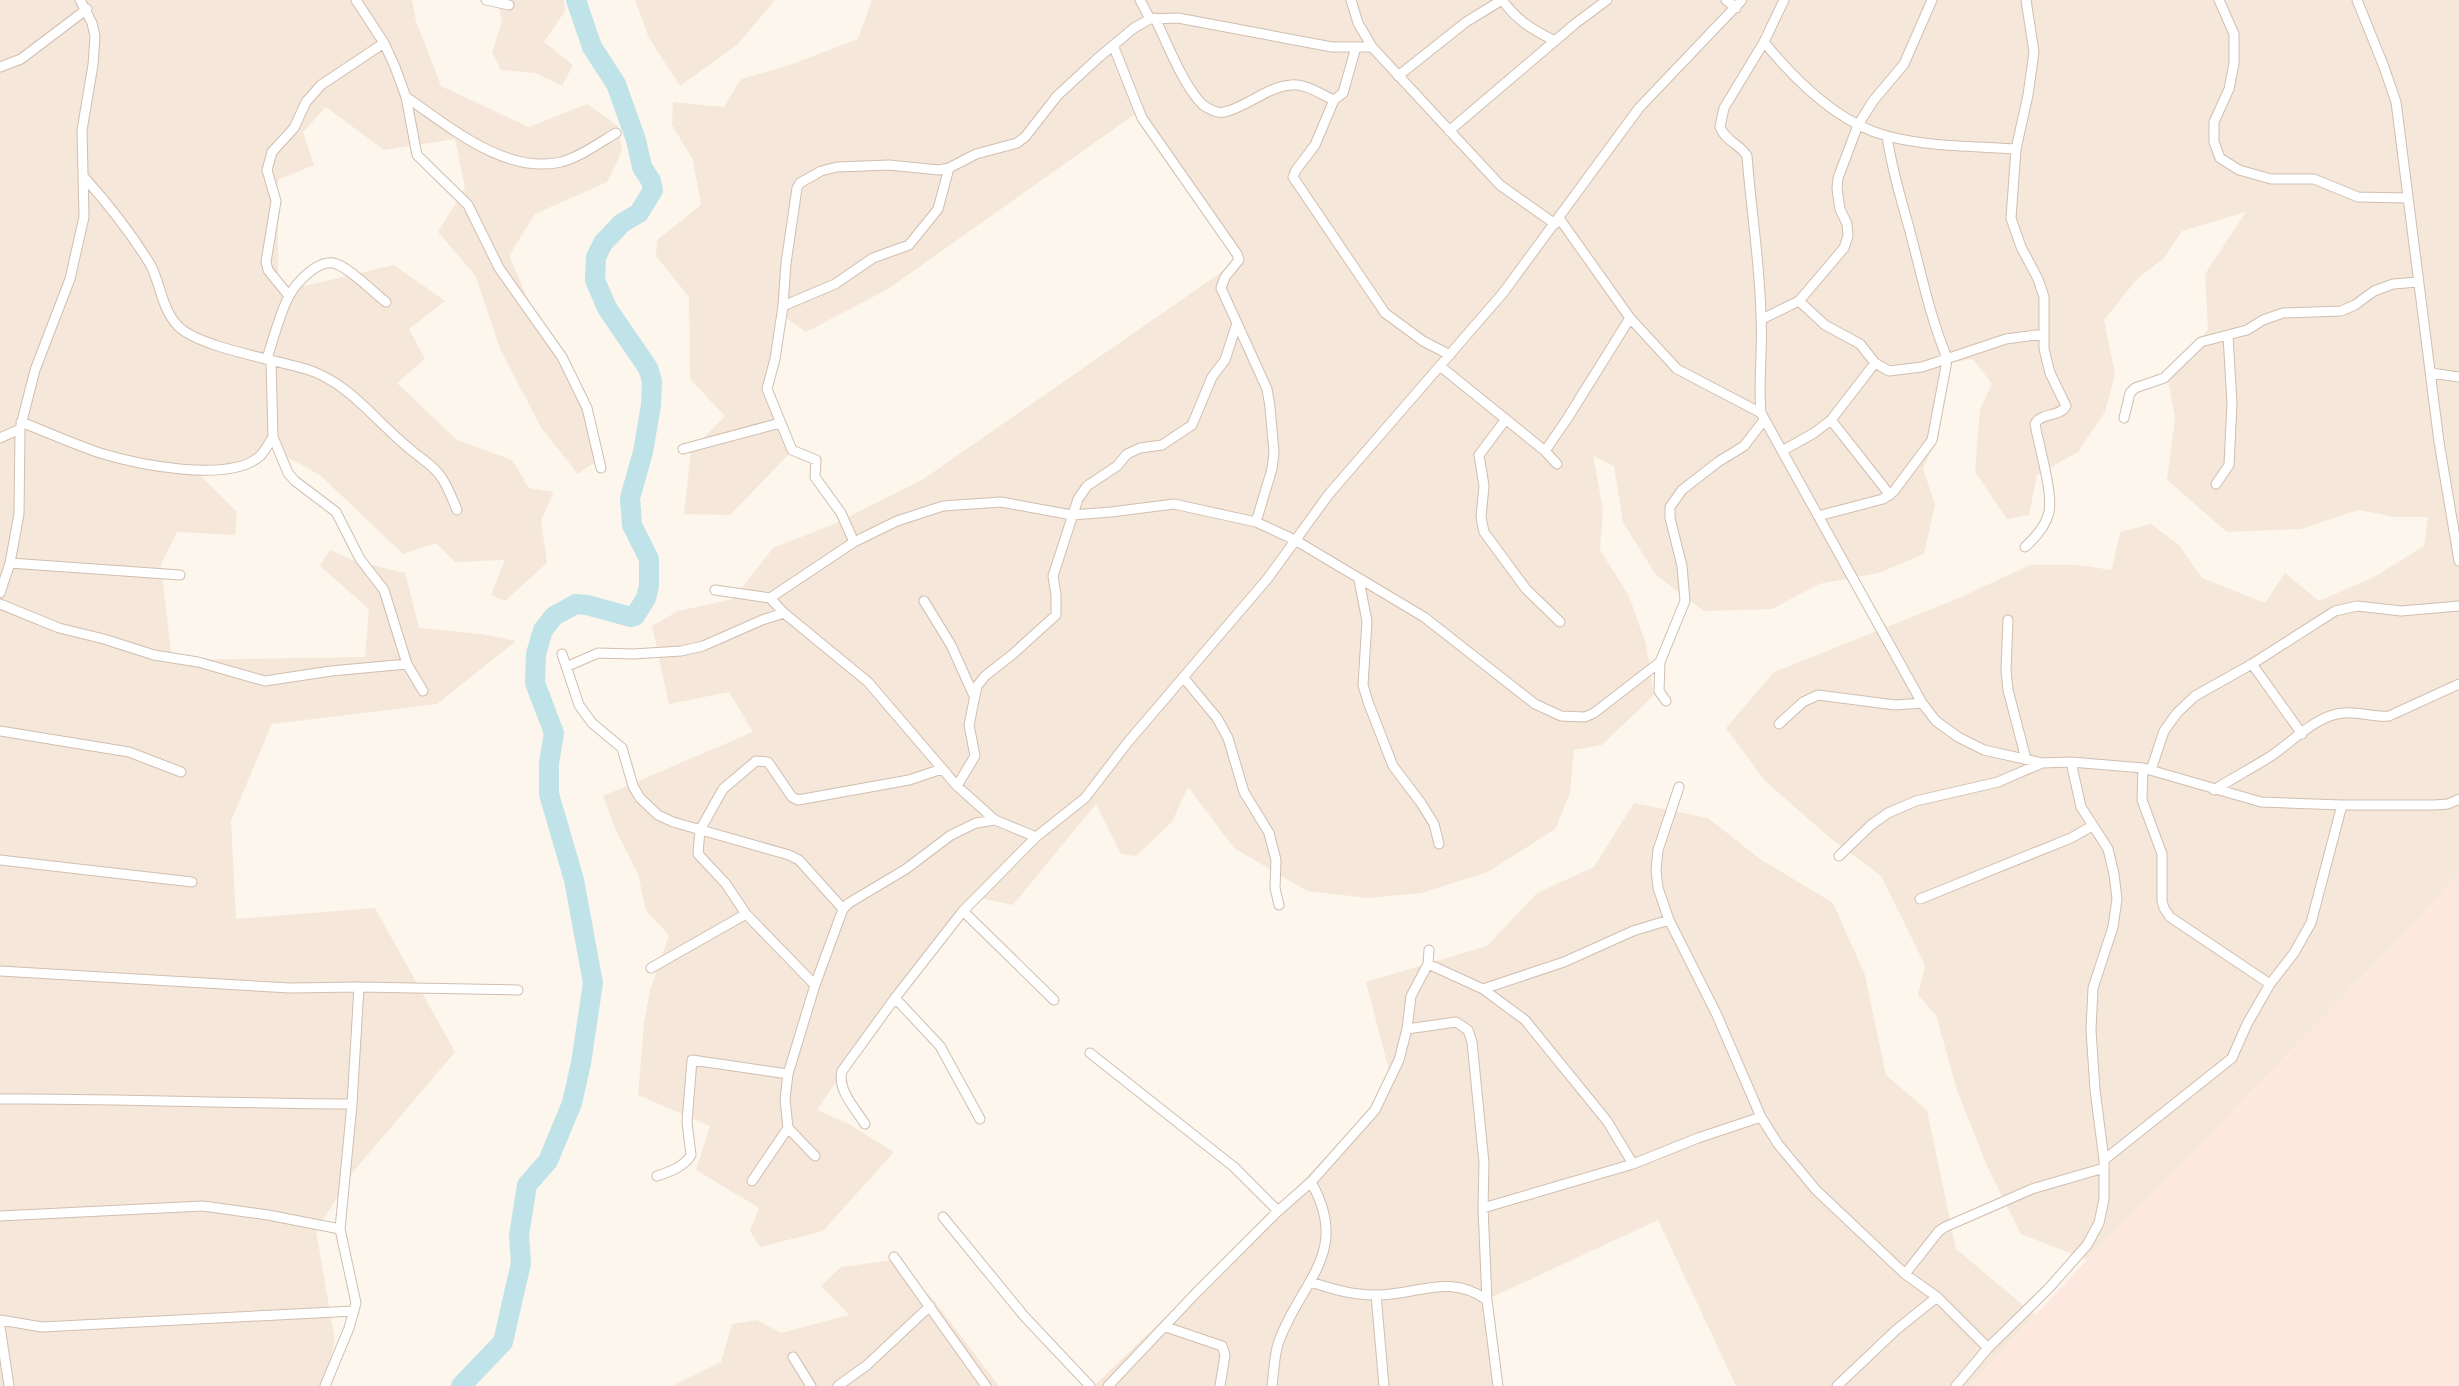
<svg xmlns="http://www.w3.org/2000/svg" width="2459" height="1386" font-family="'Golos Text',sans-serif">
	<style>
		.residential { fill: #f5e8da }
		.commercial { fill: #fde8e0 }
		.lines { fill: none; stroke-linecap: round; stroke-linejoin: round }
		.river { stroke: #bfe3e8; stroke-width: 20 }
		.street-casing { stroke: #d1beb0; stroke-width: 11 }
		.street { stroke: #fff; stroke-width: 9 }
	</style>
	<rect width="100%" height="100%" fill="#fdf6ec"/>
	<path class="residential" d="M0 0H412L416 21 441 86 529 127 587 104 618 126 622 151 607 182 535 214 509 256 544 335 583 399 595 462 578 474 542 429 501 351 475 275 438 232 465 188 455 139 384 150 326 107 303 132 314 165 278 180V292L394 265 445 301 409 329 425 359 397 383 457 440 512 460 529 488 554 492 541 520 547 563 505 601 491 595 505 560 455 562 436 543 403 554 320 475 272 449 199 474 237 512 235 535 177 532 161 564 172 660 365 657 369 609 320 566 330 550 355 561 405 573 419 628 482 634 516 641 437 704 272 724 231 821 236 919 375 908 455 1052 353 1172 316 1231 335 1340 324 1386H0Z
		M497 0H564L565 11 544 42 573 65 562 86 535 73 501 70 492 52 502 22Z
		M635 0H775L738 44 680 86 649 38Z
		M872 0H2459V873L2391 948 2087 1260 2021 1234 1986 1164 1956 1087 1936 1015 1918 995 1925 965 1881 876 1830 838 1764 780 1726 728 1774 672 1959 598 2030 565H2078L2112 570 2120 532 2151 524 2178 544 2202 578 2265 603 2285 573 2319 601 2374 577 2424 546 2428 517H2395L2358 510 2301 529 2227 532 2167 480 2175 418 2167 375 2208 330 2205 274 2246 212 2182 231 2164 258 2137 279 2104 320 2115 374 2105 412 2078 452 2037 475 2029 515 2007 519 1975 472 1980 409 1992 384 1973 359 1943 364 1939 437 1923 468 1935 505 1924 554 1879 573 1819 584 1772 609 1704 611 1656 575 1623 522 1614 466 1593 456 1603 509 1600 550 1629 596 1646 644 1654 695 1602 745 1574 750 1570 793 1555 829 1488 872 1421 893 1368 898 1307 891 1234 848 1188 787 1172 822 1136 856 1121 854 1096 804 1013 905 979 898 846 1067 817 1110 849 1124 894 1152 823 1231 760 1247 750 1231 759 1208 696 1170 710 1126 638 1095 644 1024 650 990 669 935 646 911 638 874 618 835 603 796 753 732 729 692 669 704 652 626 678 611 733 599 773 548 834 524 922 480 1236 262 1135 114 888 289 806 332 785 317 767 390 791 452 730 515 684 514 691 451 725 416 690 379 689 297 656 256 657 240 701 205 693 160 672 125 673 102 724 107 741 79 784 67 858 39Z
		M1634 803 1708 818 1760 859 1833 903 1865 975 1886 1075 1927 1110 1956 1249 2035 1315 1969 1386H1736L1658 1220 1490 1298 1499 1386H1094L1253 1232 1375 1106 1389 1070 1366 982 1487 946 1537 893 1594 867Z
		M893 1260 932 1298 999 1386H672L721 1362 732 1324 757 1320 781 1333 849 1315 821 1286 841 1267Z"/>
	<path class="commercial" d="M2459 873V1386H1969L2087 1260 2391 948Z"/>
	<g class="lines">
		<path class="river" d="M461 1386 503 1342 521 1263 519 1235 527 1185 548 1161 572 1103 581 1063 593 983 574 880 549 794V763L554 733 535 683 536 654 543 630 554 616 576 604 587 605 631 617 635 616 646 598 649 586V559L632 525 630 498 643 452 651 405 652 381 648 368 607 308 595 280 596 257 603 243 622 223 639 213 653 190 651 181 642 167 636 140 616 84 592 47 576 0"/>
		<defs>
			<path id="street" d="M356 0 384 43 395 67 406 97 417 155 468 205 499 268 562 357 587 408 601 468
				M486 0 509 5
				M1140 0 1150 19
				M1351 0 1358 23 1372 47 1500 185 1555 224
				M1502 0C1518 21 1531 29 1555 41
				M1726 0 1736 8
				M1784 0 1764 42 1724 108 1720 127C1725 141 1740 144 1747 156 1751 210 1760 263 1761 317 1763 349 1758 381 1761 413L1922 703 1936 721 1958 737 1984 750 2042 763 2071 762 2143 768 2261 802 2342 805H2434L2448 804 2459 799
				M2219 0 2234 34V64L2229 89 2214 122V142L2220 158 2239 170 2271 179H2314L2358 197 2407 198
				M2357 0 2384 67 2396 102 2439 442 2459 561
				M1155 18C1167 43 1184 87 1203 105 1209 109 1217 114 1224 112 1246 108 1266 87 1291 85 1305 83 1322 95 1334 100
				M1764 42C1795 80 1838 123 1887 136 1928 147 1974 146 2016 149
				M1113 45 1142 118 1237 254 1239 260 1225 277 1221 288 1267 389 1270 407 1274 453 1272 469 1256 522
				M1356 47 1343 93 1334 100 1315 145 1296 170 1293 177 1385 313 1423 341 1450 355
				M0 67 21 59 87 9
				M1398 76 1466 22 1502 0
				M406 97C449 126 505 175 561 162 580 157 599 143 616 133
				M1449 131 1576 23 1607 0
				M84 177C108 204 131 233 150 264 161 284 161 308 178 326 198 347 276 360 306 369 349 382 376 422 410 449 420 458 430 463 439 474 447 484 452 498 457 510
				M1559 218 1630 318 1677 369 1761 413
				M289 296 268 270 266 262 276 201 267 170 272 152 294 128 306 102 321 85 384 43
				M1799 301 1825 325 1860 344 1875 363 1889 371 1922 367 2006 339 2044 334
				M783 306 835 284 873 258 909 245 938 209 949 168
				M1762 319 1799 301 1844 248 1848 236 1847 224 1840 209 1837 189 1838 178 1858 125 1873 101 1904 64 1932 0
				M267 358C274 338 279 315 289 296 296 283 316 261 333 263 347 265 374 293 386 302
				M271 360 273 437 288 473 295 481 336 512 360 559 384 590 407 664 423 691
				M1440 366 1545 451 1557 464
				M2431 373 2459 377
				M2124 418 2130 393 2135 388 2164 378 2201 342 2247 330 2263 320 2283 313 2341 311 2355 305 2374 291 2393 284 2418 282
				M1506 419 1479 455 1484 486 1481 517 1484 532 1526 589 1560 622
				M1831 420 1890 495
				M21 422C47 432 73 444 100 453 136 464 229 484 260 456 265 451 269 443 273 437
				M0 438 20 429
				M683 449 780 423
				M1545 451 1567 419 1630 318
				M1782 451 1814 433 1831 420 1875 363
				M2216 484 2229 465 2232 403 2228 336
				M1818 516 1883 499 1894 491 1932 440 1946 366 1947 358C1932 321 1924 286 1914 247 1905 210 1892 174 1887 136
				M854 542 841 513 815 477 816 460 792 450 767 389 775 359 783 306 786 263 797 188 800 183 821 171 837 167 889 165 939 170 949 168 976 154 1017 143 1025 137 1057 96 1098 58 1134 28 1150 19 1178 18 1332 47H1372
				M2025 547C2035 538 2046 526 2049 512 2053 492 2039 447 2035 424 2041 412 2059 418 2066 406L2050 373 2044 349V297L2038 279 2021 247 2011 218 2016 149 2028 95 2034 52 2026 0
				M10 563 180 575
				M1359 580 1367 621 1363 685 1368 702 1393 766 1421 803 1434 824 1439 844
				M715 590 770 598 784 613
				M0 593 10 563 19 514 20 429 35 370 70 279 84 217 82 130 93 65 95 36 92 23 80 0
				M770 598 854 542 897 521 943 506 1001 502 1072 515 1111 512 1174 504 1256 522 1295 540 1424 617 1535 704 1561 716 1585 717 1594 713 1660 662
				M924 601 951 645 974 696
				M0 604 59 628 104 639 154 655 198 662 265 681 331 671 407 664
				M2008 620 2006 670 2008 690 2026 759
				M562 654 579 705 592 723 622 748 633 786 640 798 658 815 673 822 789 855 799 860 843 909
				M2252 664 2302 734
				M566 667 598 653 633 654 681 651 703 646 762 620 784 613 868 682 957 786 995 820
				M1183 677 1217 718 1228 738 1244 792 1269 833 1276 860 1275 888 1279 905
				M1666 701 1659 691 1660 662 1685 601 1682 566 1670 518V507L1682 490 1718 462 1744 446 1764 420
				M1779 724 1803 702 1818 695 1895 705 1922 703
				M0 731 129 752 181 772
				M2143 768 2142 800 2162 854V901L2164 908 2170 917 2270 984
				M2151 770 2164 731 2177 713 2195 696 2252 664 2335 611 2357 606 2401 611 2459 606
				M957 786 975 756 969 725 977 686 985 676 1013 654 1056 615V595L1053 576 1078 499 1087 486 1117 466 1127 454 1140 448 1162 445 1192 425 1212 377 1225 360 1237 323
				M1679 787 1658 850 1656 870 1658 888 1669 920 1716 1013 1761 1117 1778 1144 1816 1190 1905 1274 1937 1297 1988 1348
				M2214 790C2233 778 2252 768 2271 756 2292 742 2317 715 2343 713 2359 711 2374 718 2389 716L2459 684
				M1839 856 1871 825 1888 813 1916 801 1998 782 2042 763
				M0 860 192 882
				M1920 899 2071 838 2092 826
				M963 911 1054 1000
				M1428 964 1483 989 1525 1020 1607 1121 1633 1164
				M651 968 746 914
				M0 971 290 988 359 987 518 990
				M815 985 746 914 726 884 698 854 700 830 723 789 756 761 768 762 792 797 798 800 909 780 942 769
				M1483 989 1564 962 1633 931 1669 920
				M895 998 940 1046 980 1119
				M1407 1029 1456 1022 1468 1030 1472 1042 1484 1163 1483 1208 1487 1300 1498 1386
				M1090 1053 1234 1167 1278 1211
				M0 1099C118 1098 235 1104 352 1104
				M865 1124C855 1108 837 1090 842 1071L895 998 963 911 1036 837
				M788 1128 815 1156
				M2104 1160 2232 1058 2247 1024 2270 984 2294 953 2311 923 2342 805
				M657 1176C669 1172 684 1167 691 1155L687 1122 692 1060 788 1074
				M752 1181 788 1128 785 1099 788 1074 815 985 843 909 849 903 906 869 951 835 976 823 995 820 1036 837 1085 798 1128 742 1268 578 1329 494 1503 293 1639 108 1742 0
				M1483 1208 1633 1164 1698 1138 1761 1117
				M0 1216 203 1206 268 1215 340 1229
				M943 1217 1024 1316 1090 1386
				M894 1257 986 1386
				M1905 1274 1939 1231 1945 1227 2032 1189 2104 1168
				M1311 1282C1332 1289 1352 1295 1375 1295 1416 1296 1448 1272 1487 1300
				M1376 1295 1384 1386
				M0 1320 42 1327 354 1311
				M0 1327 9 1386
				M1166 1327 1222 1346 1225 1355 1220 1386
				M793 1357 811 1386
				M325 1386 349 1328 356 1303 340 1229 352 1104 359 987
				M838 1386 867 1365 930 1306
				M1108 1386 1195 1294 1278 1211 1311 1182 1375 1110 1399 1060 1407 1029 1411 996 1428 964 1429 950
				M1272 1386C1274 1372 1274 1357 1278 1344 1299 1282 1352 1254 1311 1182
				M1837 1386 1896 1330 1937 1297
				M1956 1386 1988 1348 2049 1288 2087 1245 2099 1223 2104 1199V1160L2095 1090 2091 1030 2093 988 2113 927 2117 899 2114 874 2108 849 2081 807 2071 762"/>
		</defs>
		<use href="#street" class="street-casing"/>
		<use href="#street" class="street"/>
	</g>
</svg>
